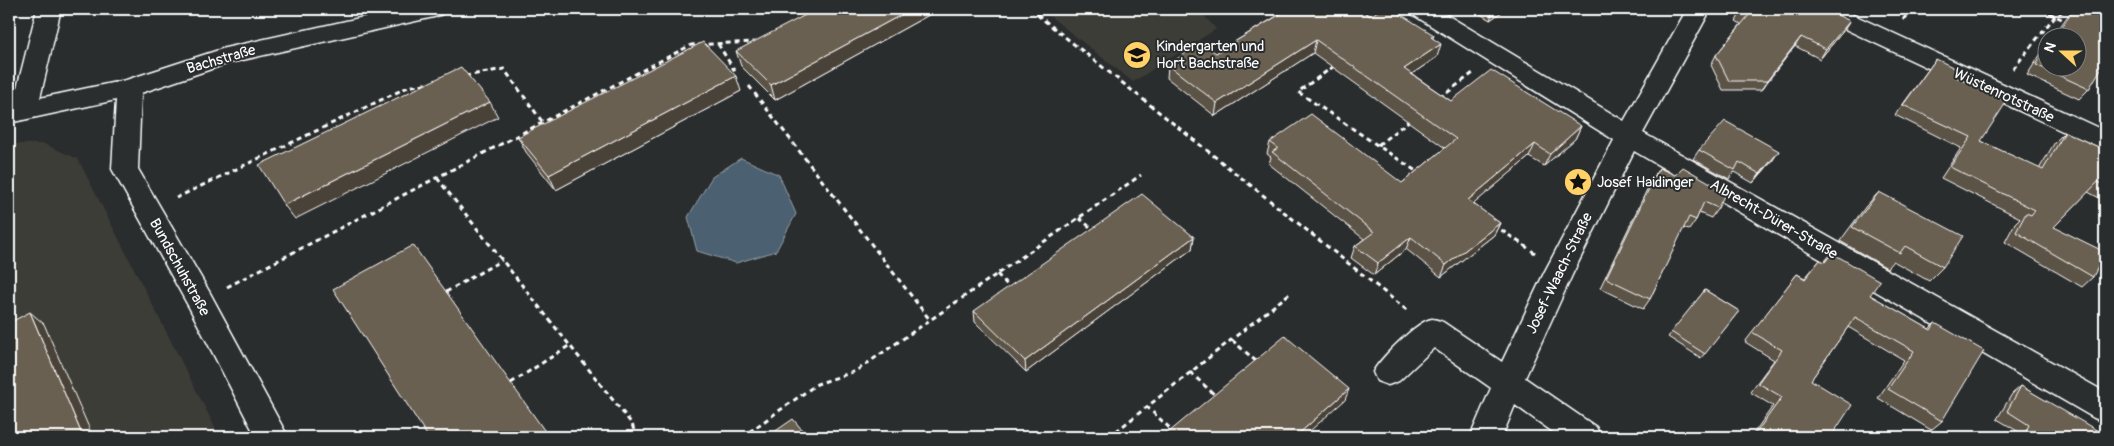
<svg xmlns="http://www.w3.org/2000/svg" width="2114" height="446" font-family="Pangolin,sans-serif">
	<style>
		.built { fill: #3d3c38 }
		.water { fill: #4c606f; stroke: #94a0a9 }
		.lines { fill: none; stroke-linecap: round; stroke-linejoin: round }
		.minor-casing { stroke: #fff; stroke-width: 3 }
		.path { stroke: #fff; stroke-width: 3; stroke-dasharray: 5 4; stroke-linecap: butt }
		.minor { fill: #2a2d2e; fill-rule: evenodd }
		.wall { fill: #5b5346; stroke: #fff }
		.shaded-wall { fill: #4a4339; stroke: #fff }
		.building { fill: #6a6051; stroke: #fff }
		.labels { text-anchor: middle; stroke-width: 4; stroke-linejoin: round; paint-order: stroke }
		.poi-label { font-size: 15px; fill: #fff; stroke: #2a2d2e; text-anchor: start }
		.street-label { font-size: 15px; fill: #fff; stroke: #2a2d2e }
	</style>
	<rect width="100%" height="100%" fill="#2a2d2e"/>
	<filter id="ink" filterUnits="userSpaceOnUse"><feTurbulence type="fractalNoise" baseFrequency=".02" numOctaves="2"/><feDisplacementMap in="SourceGraphic" scale="10" xChannelSelector="R" yChannelSelector="G"/><feConvolveMatrix kernelMatrix="1 2 1 2 8 2 1 2 1" color-interpolation-filters="sRGB"/></filter>
	<g filter="url(#ink)">
		<path class="built" d="M1041 9H1198L1216 29 1133 82Z
			M9 144H44L78 159 220 437H9Z"/>
		<path class="water" d="M741 158 779 175 796 214 776 251 736 263 697 251 688 217 712 177Z"/>
		<g class="lines">
			<defs>
				<path id="minor" d="M37 9H61L40 98 126 80 225 48 400 9H446L442 14 434 17 229 63 141 93 138 169 210 293 288 437H256L190 309 112 169 116 100 9 123V105L13 104Z
					M1408 9H1437L1624 121 1687 9H1711L1643 133 2105 392V422L2094 418 1634 151 1573 273 1525 378 1596 427 1601 437H1560L1515 405 1502 437H1470L1491 388 1434 348 1399 381 1388 385 1377 381 1373 372C1379 360 1418 320 1432 319 1435 319 1440 321 1443 322L1502 362 1544 273 1614 140 1412 14Z
					M1809 9H1841L2105 131V151L1813 14Z"/>
			</defs>
			<use href="#minor" class="minor-casing"/>
			<path class="path" d="M1030 9 1408 311
				M2041 9 2068 22
				M1903 20 1911 9
				M718 44 736 73
				M1334 66 1298 92 1419 173
				M2013 69 2055 16 2066 9
				M465 76 504 69 544 124
				M749 86 930 320
				M1440 98 1473 73
				M1378 145 1411 119
				M437 178 632 424 636 437
				M176 198 408 87 429 83
				M1079 218 1095 231
				M1494 225 1535 253
				M997 274 1010 288
				M227 287 691 45 754 42
				M446 292 502 260
				M1232 340 1258 363
				M1190 372 1217 397
				M511 383 570 345
				M1146 406 1175 433
				M742 437 817 384 856 371 1141 175
				M1109 437 1289 294"/>
			<use href="#minor" class="minor"/>
		</g>
		<path class="wall" d="M1273 9H1360L1370 16 1434 35 1433 38 1437 57 1412 74 1451 101 1581 126 1575 139 1544 166 1529 157 1473 204 1500 223 1494 235 1441 277 1406 249 1374 275 1351 258 1355 246 1364 239 1269 164 1271 157 1267 154 1270 142 1402 183 1445 148 1313 53 1215 116 1167 78 1168 65 1216 53 1280 14Z
			M1472 9H1506L1490 20Z
			M1845 9H1862L1857 14Z
			M2070 9H2105L2089 89 2079 99 2027 75 2046 46V68L2076 38H2052L2072 10Z
			M934 12 775 100 741 66 736 51Z
			M1741 12 1850 21 1844 30 1820 59 1795 46 1761 90H1723L1711 65 1716 55 1741 24 1736 21Z
			M1936 59 1956 77 1981 141 2039 169 2055 142 2065 132 2105 150V201L2088 192 2054 227 2093 277 2082 287 2005 242 2015 223 2020 218 1941 178 1961 148 1895 115Z
			M741 91 556 190 526 152 518 137Z
			M1699 150 1773 160 1753 183 1734 172 1729 179 1693 159Z
			M1659 168 1718 208 1711 218 1699 213 1696 220 1689 230 1683 228 1650 299 1643 309 1600 288 1652 179Z
			M1879 192 1943 267 1929 281 1893 261 1887 268 1840 241 1866 206Z
			M1194 237 1192 249 1026 372 975 322 974 311Z
			M1832 253 1870 295 1929 329 1935 323 1942 421 1931 430 1878 398 1904 360 1848 327 1811 380 1831 437H1751L1773 406 1750 392 1774 360 1745 342 1797 274 1805 278 1820 260 1824 262Z
			M1705 290 1739 311 1701 358 1668 337Z
			M2021 386 2105 437H2016L2019 432 1997 419 2012 394Z"/>
		<path class="shaded-wall" d="M912 9H934V12L775 100 771 85Z
			M1494 9H1506L1490 20Z
			M1850 21 1844 30 1820 59 1826 49Z
			M1801 37 1795 46 1761 90 1767 81Z
			M1316 40 1313 53 1215 116 1217 103Z
			M1441 44 1437 57 1400 82 1404 69Z
			M736 76 741 91 556 190 549 175Z
			M490 102 498 117 295 219 284 205Z
			M1581 126 1575 139 1544 166 1550 154Z
			M1535 144 1529 157 1463 213 1468 200Z
			M1779 151 1773 160 1753 183 1760 174Z
			M9 221 13 230 9 232Z
			M1500 223 1494 235 1441 277 1446 265Z
			M1194 237 1192 249 1026 372 1025 361Z
			M1411 237 1406 249 1374 275 1378 263Z
			M30 312 44 324 93 437H83Z
			M1349 389 1345 400 1303 437H1295Z"/>
		<path class="building" d="M817 9H912L771 85 736 51Z
			M1289 9H1360L1370 16 1381 9H1392L1434 35 1431 37 1441 44 1404 69 1451 101 1491 70 1581 126 1550 154 1535 144 1468 200 1500 223 1446 265 1411 237 1378 263 1355 246 1374 232 1272 152 1278 148 1270 142 1311 114 1402 183 1456 139 1316 40 1217 103 1168 65 1201 43 1216 53Z
			M1744 9H1824L1850 21 1826 49 1801 37 1767 81H1729L1716 55 1749 15 1741 12Z
			M2074 9H2105V62L2089 89 2036 65 2046 50V68H2076V38H2055Z
			M703 42 736 76 549 175 518 137Z
			M1936 59 1961 71 1956 77 2007 101 1981 141 2043 170 2065 132 2105 150V185L2098 182 2054 227 2105 252 2093 277 2016 232 2026 213 2031 215 2035 210 1950 167 1971 137 1903 105Z
			M461 67 490 102 284 205 259 165Z
			M1725 121 1779 151 1760 174 1739 162 1735 170 1699 150Z
			M1683 167 1726 192 1718 208 1704 202 1696 220 1689 217 1650 299 1606 278 1659 168 1675 175Z
			M1879 192 1963 236 1943 267 1905 246 1900 253 1852 227Z
			M1142 194 1194 237 1025 361 974 311Z
			M413 245 549 437H428L333 289Z
			M1832 253 1880 281 1870 295 1931 330 1935 323 1984 351 1942 421 1888 389 1914 351 1855 317 1811 380 1852 405 1831 437H1753L1782 397 1758 383 1782 350 1752 332 1797 274 1805 279 1820 260 1825 262Z
			M1705 290 1739 311 1705 354 1671 332Z
			M30 312 83 437H9V323Z
			M1285 336 1349 389 1295 437H1163Z
			M2021 386 2105 435V437H2028L2024 435 2029 425 2007 411Z
			M793 419 808 437H767Z"/>
	</g>
	<defs>
		<symbol id="school-disc" viewBox="-11 -11 22 22"><circle r="9.5" fill="#ffd166" stroke="#2a2d2e"/><path d="M0-5L7-2L0 1L-7-2ZM-4 1L0 2.5L4 1V4Q0 6-4 4Z" fill="#111"/></symbol>
		<symbol id="sight-disc" viewBox="-11 -11 22 22"><circle r="9.5" fill="#ffd166" stroke="#2a2d2e"/><path d="M0-6L1.8-2.2L6-1.7L2.9 1.2L3.7 5.4L0 3.3L-3.7 5.4L-2.9 1.2L-6-1.7L-1.8-2.2Z" fill="#111"/></symbol>
	</defs>
	<g fill-rule="evenodd">
		<use href="#school-disc" x="1121" y="39" width="32" height="32"/>
		<use href="#sight-disc" x="1562" y="166" width="32" height="32"/>
	</g>
	<g class="labels">
		<g class="poi-label">
			<text x="1156" y="51">Kindergarten und<tspan x="1156" dy="17">Hort Bachstraße</tspan></text>
			<text x="1597" y="187">Josef Haidinger</text>
		</g>
		<g class="street-label">
			<text transform="translate(221 59) rotate(-16)" y="5">Bachstraße</text>
			<text transform="translate(2004 95) rotate(25)" y="5">Wüstenrotstraße</text>
			<text transform="translate(1774 219) rotate(30)" y="5">Albrecht-Dürer-Straße</text>
			<text transform="translate(180 267) rotate(61)" y="5">Bundschuhstraße</text>
			<text transform="translate(1559 273) rotate(-64)" y="5">Josef-Waach-Straße</text>
		</g>
	</g>
	<rect width="2114" height="446" fill="none" stroke="#2a2d2e" stroke-width="30"/>
	<rect x="15" y="15" width="2084" height="416" fill="none" stroke="#fff" stroke-width="2" filter="url(#ink)"/>
	<g transform="translate(2062 52) rotate(291)"><circle r="24" fill="#2a2d2e" stroke="#7f8182"/>
	<path d="M0-4L9 19L0 12L-9 19Z" fill="#ffd166"/>
	<text y="-8" font-size="14" font-weight="bold" text-anchor="middle" fill="#ffffff">N</text>
	</g>
</svg>
